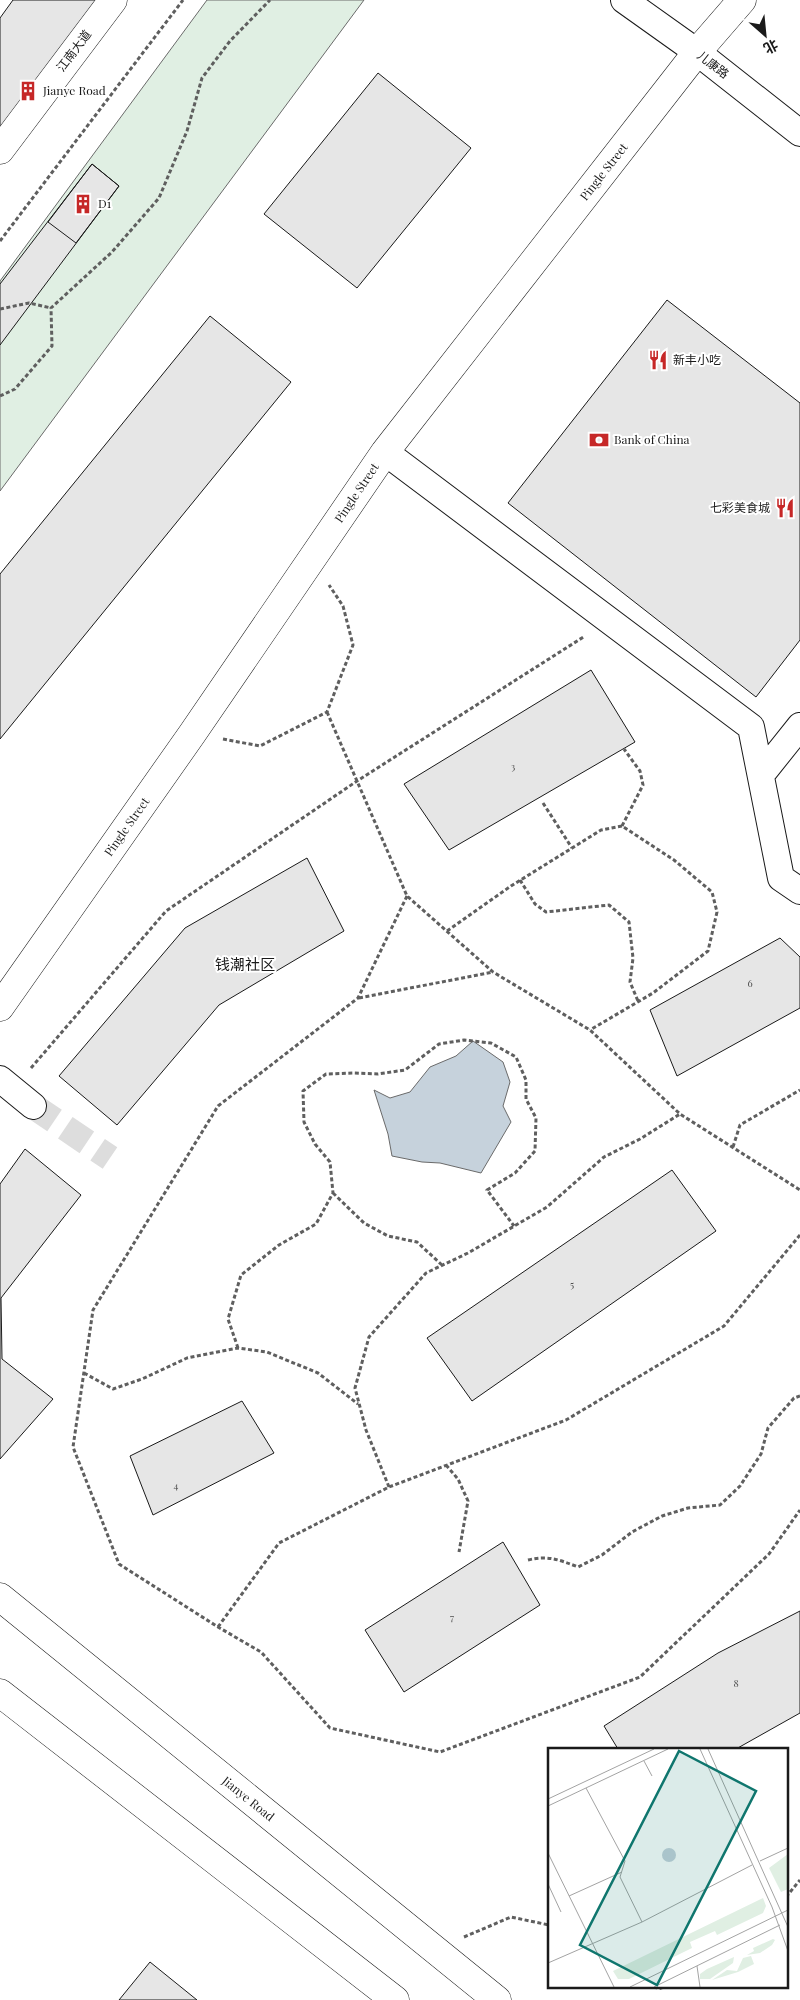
<svg xmlns="http://www.w3.org/2000/svg" width="800" height="2000" font-family="'Playfair Display','Noto Sans SC',serif">
	<style>
		.green { fill: #e0efe3; stroke: #6a6a6a }
		.water { fill: #c6d2dc; stroke: #6a6a6a }
		.building { fill: #e6e6e6; stroke: #1a1a1a }
		.lines { fill: none; stroke-linecap: round; stroke-linejoin: round }
		.street-tunnel { stroke: #ddd; stroke-width: 26; stroke-dasharray: 26 13; stroke-linecap: butt }
		.street-casing { stroke: #1a1a1a; stroke-width: 28 }
		.secondary-casing { stroke: #1a1a1a; stroke-width: 29 }
		.primary-casing { stroke: #1a1a1a; stroke-width: 29 }
		.path { stroke: #5f5f5f; stroke-width: 3; stroke-dasharray: 4 2.5; stroke-linecap: butt }
		.street { stroke: #fff; stroke-width: 26 }
		.secondary { stroke: #fff; stroke-width: 28 }
		.primary { stroke: #fff; stroke-width: 28 }
		.labels { text-anchor: middle; stroke-width: 4; stroke-linejoin: round; paint-order: stroke }
		.number-label { font-size: 10px; fill: #4d4d4d }
		.street-label { font-size: 12px; fill: #1a1a1a; stroke: #fff }
		.poi-label { font-size: 12px; fill: #1a1a1a; stroke: #fff; text-anchor: start }
		.quarter-label { font-size: 15px; fill: #1a1a1a; stroke: #fff }
		.inset-road { fill: none; stroke: #a3a3a3; stroke-width: 1 }
		.view { fill: #0f766e; fill-opacity: 0.15; stroke: #0f766e; stroke-width: 2.5 }
		.inset-edge { fill: none; stroke: #1a1a1a; stroke-width: 2.5 }
	</style>
	<rect width="100%" height="100%" fill="#fff"/>
	<path class="green" d="M207 0H364L0 491V281Z"/>
	<path class="water" d="M473 1041 503 1062 510 1082 503 1106 511 1122 481 1173 440 1163 422 1162 392 1156 388 1134 374 1090 390 1098 410 1092 430 1067 456 1056Z"/>
	<path class="building" d="M13 0H124L0 164V18Z
		M378 73 471 148 357 288 264 214Z
		M92 164 119 186 0 345V284Z
		M92 164 119 186 76 243 48 222Z
		M667 300 800 403V640L756 697 508 503Z
		M210 316 291 382 0 739V574Z
		M591 670 635 742 449 850 404 784Z
		M307 858 344 931 219 1005 117 1125 59 1076 185 928Z
		M780 938 800 957V1008L677 1076 650 1010Z
		M25 1149 81 1195 1 1298 2 1359 53 1399 0 1459V1184Z
		M672 1170 716 1231 472 1401 427 1338Z
		M242 1401 274 1453 153 1515 130 1456Z
		M503 1542 540 1605 404 1692 365 1630Z
		M800 1611V1713L736 1749H618L604 1726 718 1653Z
		M150 1962 197 2000H119Z"/>
	<g class="lines">
		<path class="street-tunnel" d="M33 1106 110 1158"/>
		<defs>
			<path id="street" d="M624 0 697 52 800 133
				M385 452 751 727 781 878 800 891
				M761 775 800 726
				M0 1079 33 1106"/>
			<path id="secondary" d="M0 1007 192 734 385 452 697 52 742 0
				M0 1597 497 2000
				M0 1693 395 2000"/>
			<path id="primary" d="M0 150 113 0"/>
		</defs>
		<use href="#street" class="street-casing"/>
		<use href="#secondary" class="secondary-casing"/>
		<use href="#primary" class="primary-casing"/>
		<path class="path" d="M0 241 183 0
			M0 309 29 303 51 308
			M0 396 15 389 52 346 51 308 112 252 159 198 187 131 202 78 230 41 270 0
			M327 712 407 896 493 972 590 1030 680 1114 800 1190
			M223 739 260 746 327 712 353 645 343 606 329 585
			M543 803 572 848
			M622 826 643 785 640 771 624 749
			M520 880 535 904 546 912 609 905 629 922 633 958 630 982 638 1001
			M407 896 358 998 218 1106 93 1310 73 1447 119 1564 218 1627 261 1652 330 1728 440 1752 640 1677 769 1554 800 1510
			M447 931 511 886 601 830 622 826 674 860 712 892 717 912 708 951 653 993 590 1030
			M359 998 493 972
			M31 1068 166 911 357 781 585 636
			M733 1147 740 1125 800 1090
			M333 1193 364 1223 388 1236 417 1242 442 1265
			M238 1348 228 1319 241 1275 279 1245 316 1224 333 1193 330 1162 315 1144 304 1122 303 1091 326 1074 354 1073 378 1074 405 1070 439 1044 464 1040 491 1043 516 1057 526 1080V1099L536 1118 535 1151 515 1173 487 1190 514 1226
			M84 1373 113 1389 142 1379 187 1358 238 1348 267 1352 318 1373 358 1404
			M446 1465 458 1479 468 1501 459 1552
			M389 1487 366 1430 355 1388 369 1337 426 1273 468 1253 547 1207 604 1157 640 1139 680 1114
			M528 1560C548 1555 560 1560 578 1567L602 1555 632 1532 662 1516 688 1508 720 1505 740 1486 761 1454 768 1428 794 1398 800 1396
			M218 1627 279 1543 389 1487 566 1420 724 1326 800 1235
			M786 1897 800 1880
			M464 1937 511 1917 549 1925
			M654 1986 658 1989 668 1986"/>
		<use href="#street" class="street"/>
		<use href="#secondary" class="secondary"/>
		<use href="#primary" class="primary"/>
	</g>
	<defs>
		<symbol id="building-bare" viewBox="-9 -9 18 18"><path d="M-4-6H4V6H1V3H-1V6H-4ZM-2.5-4.3h1.7v1.8h-1.7ZM.8-4.3h1.7v1.8H.8ZM-2.5-1h1.7V.8h-1.7ZM.8-1h1.7V.8H.8Z" fill="#c62828" stroke="#fff" stroke-width="2.5" paint-order="stroke"/></symbol>
		<symbol id="restaurant-bare" viewBox="-9 -9 18 18"><path d="M-5-6h1v4h1v-4h1v4h1v-4h1v5L-1.5 .5V6h-2V.5L-5-1ZM5-6V6H3V1.5H1.5Q1.5-4 5-6Z" fill="#c62828" stroke="#fff" stroke-width="2.5" paint-order="stroke"/></symbol>
		<symbol id="bank-bare" viewBox="-9 -9 18 18"><path d="M-6-4H6V4H-6ZM0-2.3a2.3 2.3 0 1 0 0 4.6a2.3 2.3 0 1 0 0-4.6Z" fill="#c62828" stroke="#fff" stroke-width="2.5" paint-order="stroke"/></symbol>
	</defs>
	<g fill-rule="evenodd">
		<use href="#building-bare" x="14" y="77" width="28" height="28"/>
		<use href="#building-bare" x="69" y="190" width="28" height="28"/>
		<use href="#restaurant-bare" x="644" y="346" width="28" height="28"/>
		<use href="#bank-bare" x="585" y="426" width="28" height="28"/>
		<use href="#restaurant-bare" x="771" y="494" width="28" height="28"/>
	</g>
	<g class="labels">
		<g class="number-label">
			<text x="513" y="770">3</text>
			<text x="750" y="987">6</text>
			<text x="572" y="1288">5</text>
			<text x="176" y="1489">4</text>
			<text x="452" y="1621">7</text>
			<text x="736" y="1687">8</text>
		</g>
		<g class="street-label">
			<text transform="translate(74 51) rotate(-53)" y="4">江南大道</text>
			<text transform="translate(713 65) rotate(38)" y="4">儿康路</text>
			<text transform="translate(604 172) rotate(-52)" y="4">Pingle Street</text>
			<text transform="translate(357 493) rotate(-56)" y="4">Pingle Street</text>
			<text transform="translate(127 827) rotate(-55)" y="4">Pingle Street</text>
			<text transform="translate(248 1799) rotate(39)" y="4">Jianye Road</text>
		</g>
		<g class="poi-label">
			<text x="43" y="95">Jianye Road</text>
			<text x="98" y="208">D1</text>
			<text x="673" y="364">新丰小吃</text>
			<text x="614" y="444">Bank of China</text>
			<text x="770" y="512" text-anchor="end">七彩美食城</text>
		</g>
		<g class="quarter-label">
			<text x="245" y="970">钱潮社区</text>
		</g>
	</g>
	<g transform="translate(548 1748)">
		<rect width="240" height="240" fill="#fff"/>
		<path d="M240 106V141L233 144 221 120ZM215 150 218 158 215 165 169 187 167 183 142 194 144 200 81 231H70L65 223ZM225 191 227 192 224 197 212 205 199 207 206 203 205 200ZM203 208 206 216 190 224 164 232 179 222 189 223 195 210ZM186 209 185 215 162 231H152V226L159 221Z" fill="#e0efe3"/>
		<path d="M114 107a7 7 0 1 1 14 0a7 7 0 1 1-14 0Z" fill="#c6d2dc"/>
		<path class="inset-road" d="M152 1 224 159 240 203M160 1 240 179M96 13 104 28M38 40 77 113 72 129 94 174M0 51 106 1M0 58 120 1M0 105 66 239M212 113 240 100M0 136 13 164M21 148 74 124M0 215 94 174 204 117M149 218 152 239M82 239 240 162M106 239 232 177"/>
		<path class="view" d="M131 3 208 43 109 237 32 197Z"/>
		<rect width="240" height="240" class="inset-edge"/>
	</g>
	<g transform="translate(765 35) rotate(153)" stroke="#ffffff" stroke-width="4" paint-order="stroke">
	<path d="M0-4L9 19L0 12L-9 19Z" fill="#1a1a1a"/>
	<text y="-8" font-size="14" font-weight="bold" text-anchor="middle" fill="#1a1a1a">北</text>
	</g>
</svg>
